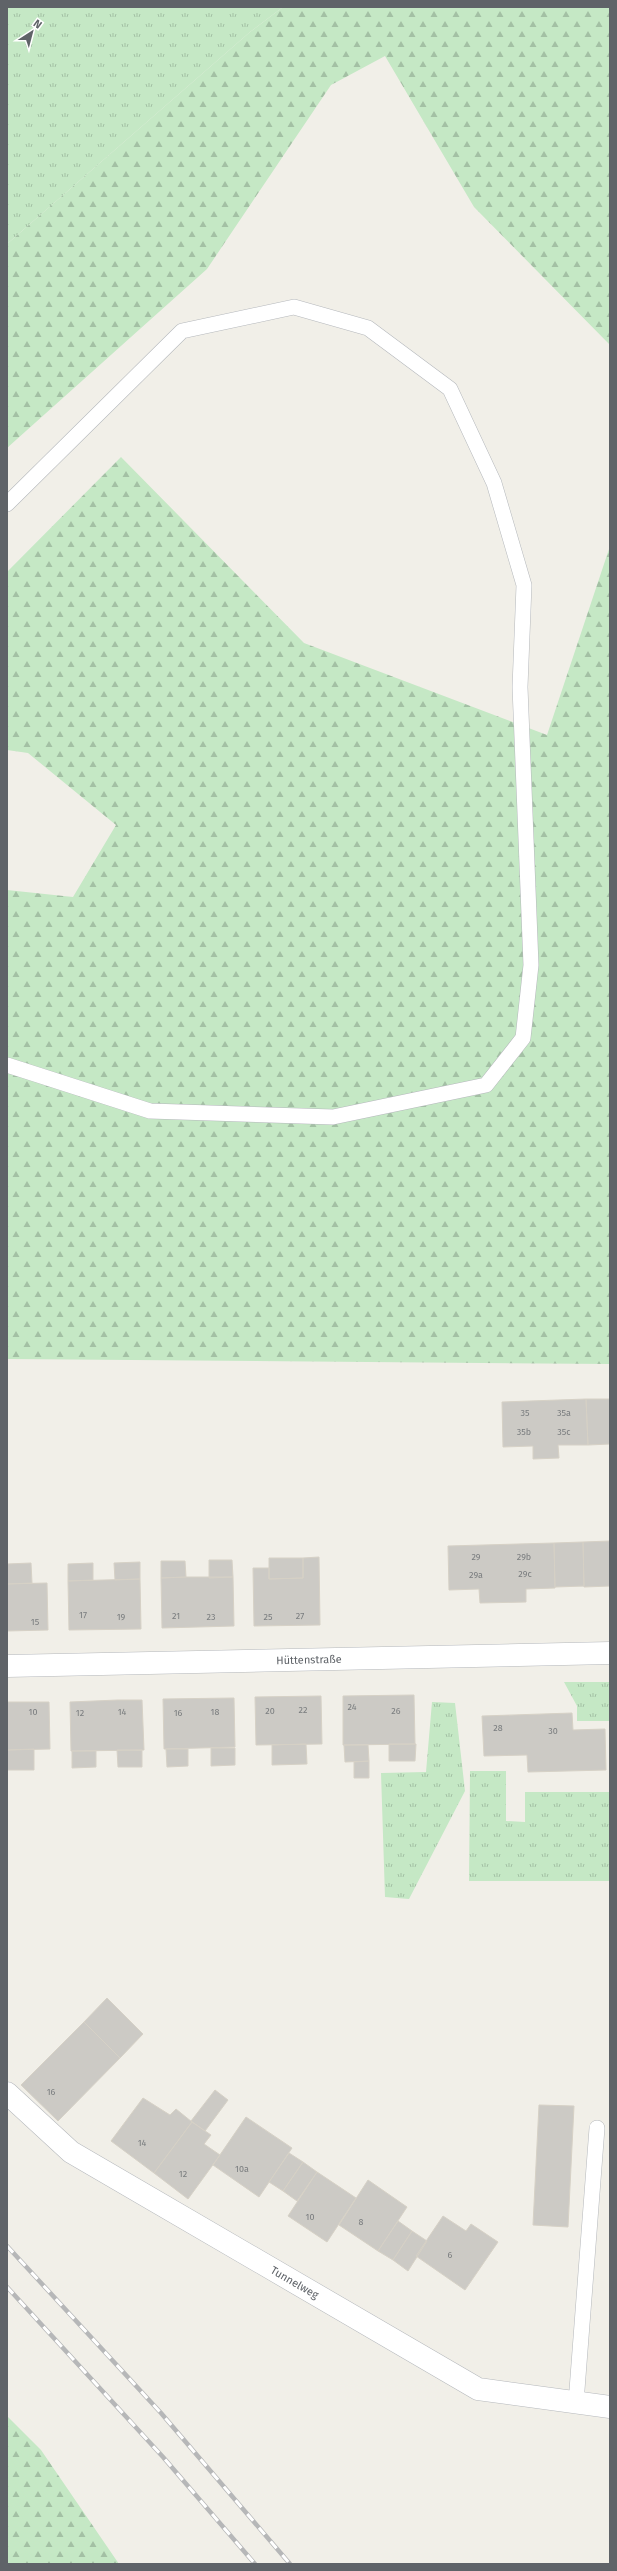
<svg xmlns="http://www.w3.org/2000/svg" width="617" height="2571" font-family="'Fira Sans',sans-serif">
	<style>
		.grass { fill: url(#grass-tufts) }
		.forest { fill: url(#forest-firs) }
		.building { fill: #cccac5; stroke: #d6d1c6 }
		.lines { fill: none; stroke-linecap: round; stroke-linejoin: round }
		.service-casing { stroke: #b5b8bc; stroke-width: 16 }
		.minor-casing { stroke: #b5b8bc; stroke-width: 23 }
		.service { stroke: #fff; stroke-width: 15 }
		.minor { stroke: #fff; stroke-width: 22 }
		.rail-casing { stroke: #b6b7b8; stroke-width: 4.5 }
		.rail { stroke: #fff; stroke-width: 3; stroke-dasharray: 9; stroke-linecap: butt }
		.labels { text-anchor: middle; stroke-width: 3; stroke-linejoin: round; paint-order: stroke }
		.number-label { font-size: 9px; fill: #7a7d7f }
		.street-label { font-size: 11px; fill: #5f6368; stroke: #fff }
	</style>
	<defs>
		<pattern id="grass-tufts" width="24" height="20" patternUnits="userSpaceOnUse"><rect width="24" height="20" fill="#c5e8c5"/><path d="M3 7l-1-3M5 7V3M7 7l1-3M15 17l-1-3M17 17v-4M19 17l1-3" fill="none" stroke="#a3c0a4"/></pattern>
		<pattern id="forest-firs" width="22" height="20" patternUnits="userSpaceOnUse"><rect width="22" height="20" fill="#c5e8c5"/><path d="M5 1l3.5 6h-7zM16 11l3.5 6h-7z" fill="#a3c0a4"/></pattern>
	</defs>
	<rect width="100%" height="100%" fill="#f1efe8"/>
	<path class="grass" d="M7 7H283L250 32 7 244Z
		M564 1682H610V1721H577V1706Z
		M432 1702 455 1703 465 1791 409 1899 385 1897 381 1773 426 1772Z
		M610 1757V1881H469L470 1771H506V1821L525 1822V1792H610Z"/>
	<path class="forest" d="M283 7H610V345L474 207 385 56 331 85 207 269 7 448V244L250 32Z
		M121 457 304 643 547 735 610 546V1364L7 1359V890L73 897 116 825 28 753 7 750V572Z
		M7 2416 41 2450 119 2564H7Z"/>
	<path class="building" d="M586 1399 588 1445H558L559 1458 533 1459V1446L503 1447 502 1402Z
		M586 1399H610V1444L588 1445Z
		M610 1541V1586L584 1587 583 1542Z
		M583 1542 584 1586 555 1587 554 1543Z
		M554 1543 555 1588 526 1589V1602L480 1603 479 1589 449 1590 448 1546Z
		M319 1557 320 1625 254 1626 253 1568H269V1579L303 1578V1558Z
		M269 1558H303V1578L269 1579Z
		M209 1560H232L233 1577 209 1578Z
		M161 1561H185L186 1577 161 1578Z
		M140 1562V1579L115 1580 114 1563Z
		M31 1563 32 1583 7 1584V1564Z
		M93 1563V1580L68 1581V1564Z
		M186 1577H233L234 1626 162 1628 161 1578Z
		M140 1579 141 1629 69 1630 68 1581Z
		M47 1583 48 1630 7 1631V1584Z
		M414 1695 415 1744 343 1745V1696Z
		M321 1696 322 1744 256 1745 255 1697Z
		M234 1698 235 1747 164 1749 163 1699Z
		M118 1700H142L144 1750 71 1751 70 1702Z
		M7 1702H49L50 1749 7 1750Z
		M572 1713 573 1730 605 1729 606 1770 528 1772 527 1755 484 1756 482 1716Z
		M306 1744 307 1764 272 1765V1745Z
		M389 1744H416L415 1761H389Z
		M344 1745H368L369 1761 345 1762Z
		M211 1748H235V1765L211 1766Z
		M34 1749V1770H7V1750Z
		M166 1749H188V1766L167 1767Z
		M117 1750H142V1767H118Z
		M72 1751H96V1767L72 1768Z
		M369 1761V1778H354V1762Z
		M107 1998 143 2034 120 2058 84 2022Z
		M84 2022 120 2058 58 2121 21 2085Z
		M215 2090 228 2100 205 2131 191 2121Z
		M143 2098 170 2115 176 2109 192 2122 154 2173 111 2141Z
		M539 2105 574 2106 568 2227 533 2225Z
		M246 2117 292 2148 259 2197 213 2165Z
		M192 2122 211 2135 204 2144 220 2155 188 2199 154 2173Z
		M289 2153 303 2162 283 2191 269 2182Z
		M303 2162 317 2172 297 2201 283 2191Z
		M317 2172 356 2198 327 2242 288 2216Z
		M368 2180 407 2207 378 2251 339 2225Z
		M443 2216 466 2231 471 2224 498 2242 465 2290 416 2256Z
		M398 2221 412 2231 393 2260 378 2251Z
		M412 2231 427 2241 408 2271 393 2260Z"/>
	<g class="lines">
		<defs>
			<path id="service" d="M7 504 182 331 294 307 368 328 450 389 494 483 524 585 520 687 531 965 523 1038 486 1085 333 1117 150 1111 7 1065
				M576 2403 597 2128"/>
			<g id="minor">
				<path id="s1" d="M7 1666 610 1653"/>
				<path id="s2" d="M7 2093 71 2152 478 2389 610 2407"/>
			</g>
		</defs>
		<use href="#service" class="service-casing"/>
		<use href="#minor" class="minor-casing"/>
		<use href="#service" class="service"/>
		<use href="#minor" class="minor"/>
		<defs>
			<path id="rail" d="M7 2246 161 2413 290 2564
				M7 2287 163 2457 255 2564"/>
		</defs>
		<use href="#rail" class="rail-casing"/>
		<use href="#rail" class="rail"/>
	</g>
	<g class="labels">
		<g class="number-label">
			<text x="525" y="1416">35</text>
			<text x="564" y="1416">35a</text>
			<text x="524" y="1435">35b</text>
			<text x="564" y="1435">35c</text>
			<text x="476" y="1560">29</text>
			<text x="524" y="1560">29b</text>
			<text x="525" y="1577">29c</text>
			<text x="476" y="1578">29a</text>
			<text x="83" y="1618">17</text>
			<text x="176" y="1619">21</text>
			<text x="300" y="1619">27</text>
			<text x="121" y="1620">19</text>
			<text x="211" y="1620">23</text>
			<text x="268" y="1620">25</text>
			<text x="35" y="1625">15</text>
			<text x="352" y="1710">24</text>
			<text x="303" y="1713">22</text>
			<text x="270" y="1714">20</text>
			<text x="396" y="1714">26</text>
			<text x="33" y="1715">10</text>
			<text x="122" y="1715">14</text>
			<text x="215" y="1715">18</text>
			<text x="80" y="1716">12</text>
			<text x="178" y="1716">16</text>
			<text x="498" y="1731">28</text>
			<text x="553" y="1734">30</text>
			<text x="51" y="2095">16</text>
			<text x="142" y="2146">14</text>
			<text x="242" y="2172">10a</text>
			<text x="183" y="2177">12</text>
			<text x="310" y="2220">10</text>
			<text x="361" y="2225">8</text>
			<text x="450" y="2258">6</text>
		</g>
		<g class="street-label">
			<text dy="4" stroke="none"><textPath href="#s1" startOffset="302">Hüttenstraße</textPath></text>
			<text dy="4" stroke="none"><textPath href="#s2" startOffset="346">Tunnelweg</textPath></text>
		</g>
	</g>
	<rect width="617" height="2571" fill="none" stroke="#5f6368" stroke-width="16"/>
	<g transform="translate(32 32) rotate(36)" stroke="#ffffff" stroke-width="3" paint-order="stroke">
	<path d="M0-3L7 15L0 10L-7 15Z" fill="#5f6368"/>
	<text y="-6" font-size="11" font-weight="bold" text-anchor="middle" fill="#5f6368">N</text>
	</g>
</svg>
